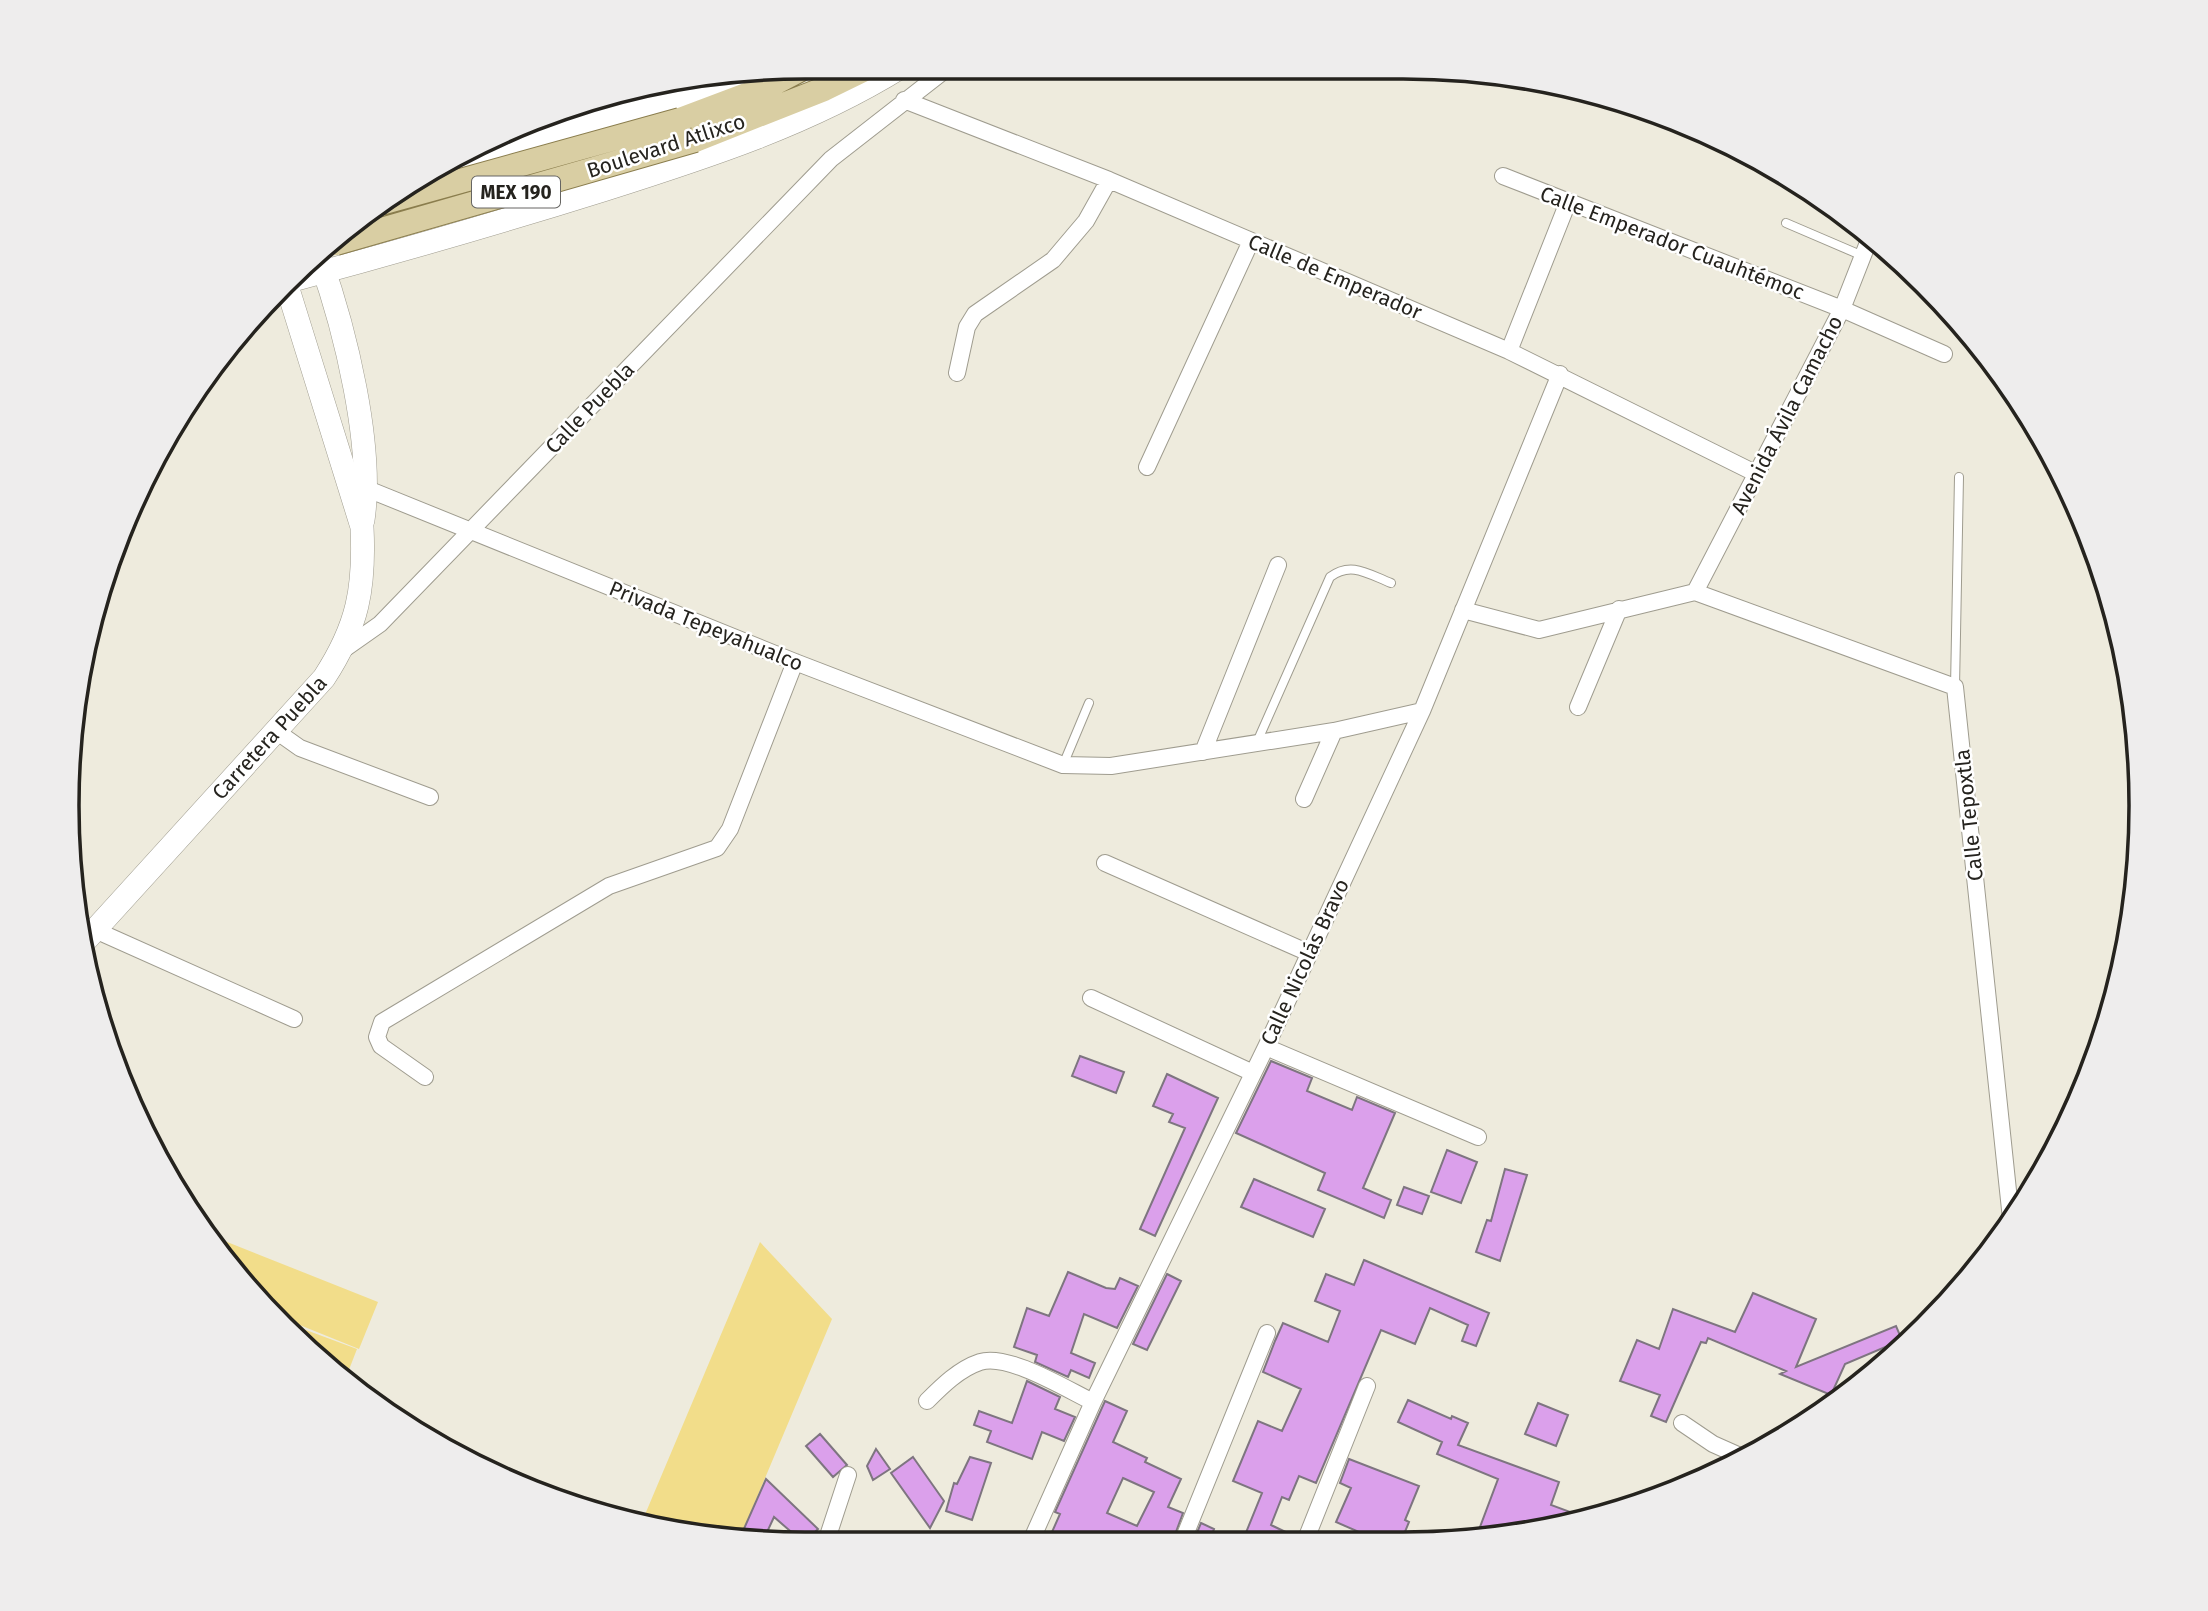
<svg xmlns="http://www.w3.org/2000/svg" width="2208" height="1611" font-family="'Fira Sans',sans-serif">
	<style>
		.green { fill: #f2dd8a }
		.building { fill: #dba0eb; stroke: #7e7580; stroke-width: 2; fill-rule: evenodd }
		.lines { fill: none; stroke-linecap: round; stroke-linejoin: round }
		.service-casing { stroke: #9f9c8f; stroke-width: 10 }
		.minor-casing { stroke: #9f9c8f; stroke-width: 18 }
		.secondary-casing { stroke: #9f9c8f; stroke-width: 24 }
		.primary-casing { stroke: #8a7d4d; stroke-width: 26 }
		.service { stroke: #fff; stroke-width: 8 }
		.minor { stroke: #fff; stroke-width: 16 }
		.secondary { stroke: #fff; stroke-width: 23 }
		.primary { stroke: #d9cea3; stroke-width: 24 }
		.primary-bridge-casing { stroke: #8a7d4d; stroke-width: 26; stroke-linecap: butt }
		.primary-bridge { stroke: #d9cea3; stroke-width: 24 }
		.labels { text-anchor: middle; stroke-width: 5; stroke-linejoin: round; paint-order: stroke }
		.shield { fill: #fff; stroke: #666562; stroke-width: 2 }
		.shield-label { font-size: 19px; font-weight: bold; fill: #25231e }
		.street-label { font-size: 21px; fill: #25231e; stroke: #fff }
		.rim { fill: none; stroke: #25231e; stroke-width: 3.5 }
	</style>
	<rect width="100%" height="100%" fill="#eeebdd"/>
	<path class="green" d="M207 1234 378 1302 359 1349 275 1315 219 1256Z
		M760 1242 832 1319 739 1540 641 1524Z
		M279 1320 357 1349 345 1380 319 1361Z"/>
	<path class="building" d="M1080 1056 1124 1072 1116 1093 1072 1076Z
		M1271 1061 1312 1078 1307 1091 1352 1110 1357 1097 1395 1113 1363 1188 1391 1200 1384 1218 1318 1190 1325 1173 1236 1133Z
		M1167 1074 1218 1098 1155 1236 1140 1229 1185 1128 1169 1122 1173 1114 1153 1106Z
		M1447 1150 1477 1162 1461 1203 1431 1192Z
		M1505 1169 1527 1175 1500 1261 1476 1252 1487 1220 1491 1221Z
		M1254 1179 1325 1209 1313 1237 1241 1207Z
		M1404 1187 1429 1196 1422 1214 1397 1205Z
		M1364 1260 1489 1313 1476 1346 1462 1341 1468 1325 1430 1308 1415 1344 1381 1330 1316 1483 1299 1476 1289 1500 1282 1497 1271 1525 1296 1537V1539L1243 1540 1262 1493 1233 1481 1258 1421 1282 1431 1301 1389 1263 1372 1275 1341 1283 1323 1328 1342 1340 1311 1315 1301 1326 1274 1354 1285Z
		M1068 1272 1106 1288 1115 1289 1120 1278 1138 1286 1117 1328 1084 1314 1071 1353 1095 1363 1089 1378 1071 1370 1068 1377 1035 1362 1037 1355 1014 1347 1027 1308 1049 1316Z
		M1167 1274 1181 1281 1147 1350 1133 1344Z
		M1753 1293 1816 1319 1796 1367 1896 1326 1902 1340 1845 1364 1831 1395 1780 1374 1786 1371 1708 1338 1706 1343 1701 1342 1666 1422 1651 1416 1660 1395 1620 1381 1637 1340 1659 1349 1673 1309 1735 1332Z
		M1027 1381 1060 1397 1055 1409 1075 1417 1064 1441 1042 1432 1032 1459 987 1442 991 1431 974 1425 979 1411 1012 1423Z
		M1408 1400 1451 1419 1452 1416 1468 1423 1458 1445 1559 1482 1551 1505 1581 1516 1499 1538H1482L1485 1529 1480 1527 1498 1479 1437 1454 1442 1442 1398 1422Z
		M1105 1401 1127 1411 1113 1442 1147 1458 1145 1462 1181 1479 1168 1507 1183 1513 1173 1540 1048 1541 1060 1514 1055 1512ZM1123 1478 1154 1492 1137 1526 1107 1513Z
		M1538 1403 1568 1415 1556 1446 1525 1434Z
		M820 1434 847 1465 833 1477 806 1446Z
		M876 1449 890 1469 873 1480 867 1466Z
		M913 1457 944 1501 930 1528 891 1473Z
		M970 1457 991 1463 972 1520 946 1511 954 1483 957 1484Z
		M1349 1459 1419 1486 1405 1520 1409 1522 1402 1539H1375L1336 1522 1351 1488 1340 1483Z
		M766 1479 818 1529 804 1543 774 1517 762 1543 739 1540Z
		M1201 1523 1214 1529 1210 1539 1194 1540Z"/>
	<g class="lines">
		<defs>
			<path id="service" d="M1786 223 1863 256
				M1955 687 1959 477
				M1257 742 1330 577C1351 561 1368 574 1391 583
				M1063 765 1089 703"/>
			<path id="minor" d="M1111 67 1113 68
				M904 100 1109 180 1509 351 1757 474
				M1503 176 1842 309 1944 354
				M1509 351 1568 202
				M957 373 967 327 975 314 1053 260 1086 221 1109 180
				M1147 467 1251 241
				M358 489 365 488 795 662 1063 765 1111 766 1334 731 1422 711
				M1695 592 1955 687 2011 1219
				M1695 592 1842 309 1871 235
				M1463 610 1539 630 1695 592
				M343 650 380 624 831 159 949 67
				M1578 707 1619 609
				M276 731 300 748 430 797
				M1203 752 1278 565
				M1304 799 1334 731
				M1105 863 1309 953
				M95 930 294 1019
				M1091 998 1253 1073
				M1266 1047 1478 1137
				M2096 1058 2119 973
				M425 1077 381 1046 377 1037 382 1022 609 886 717 848 730 829 795 662
				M927 1401C942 1386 959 1369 980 1362 1008 1353 1066 1389 1093 1402
				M1682 1423 1713 1444 1740 1456
				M1306 1539 1367 1386
				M1183 1540 1267 1333
				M1031 1541 1093 1402 1266 1047 1422 711 1560 374
				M826 1542 848 1475"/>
			<g id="secondary">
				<path d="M440 165 705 90 740 75"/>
				<path d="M320 259C345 329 374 446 363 520"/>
				<path d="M293 280C397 252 501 222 603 190 707 157 809 124 901 67"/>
				<path id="s1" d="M84 942 324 678C358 626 365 588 362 527L287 286"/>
			</g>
			<path id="primary" d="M680 120 765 88 805 67
				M695 140 824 89 869 67"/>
		</defs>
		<use href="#service" class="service-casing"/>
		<use href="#minor" class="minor-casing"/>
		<use href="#secondary" class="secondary-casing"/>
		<use href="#primary" class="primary-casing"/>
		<use href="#service" class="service"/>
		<use href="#minor" class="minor"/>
		<use href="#secondary" class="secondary"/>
		<use href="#primary" class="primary"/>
		<defs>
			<path id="primary-bridge" d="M381 203 680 120
				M336 243 695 140"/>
		</defs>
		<use href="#primary-bridge" class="primary-bridge-casing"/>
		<use href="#primary-bridge" class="primary-bridge"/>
	</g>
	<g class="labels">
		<rect class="shield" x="472" y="176.5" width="88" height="31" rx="5"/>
		<g class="shield-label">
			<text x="516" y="199">MEX 190</text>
		</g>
		<g class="street-label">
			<text transform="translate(666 146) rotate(-18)" y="7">Boulevard Atlixco</text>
			<text transform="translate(1672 243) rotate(21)" y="7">Calle Emperador Cuauhtémoc</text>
			<text transform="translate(1335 277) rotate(23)" y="7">Calle de Emperador</text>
			<text transform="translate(590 408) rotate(-46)" y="7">Calle Puebla</text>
			<text transform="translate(1787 415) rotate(-63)" y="7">Avenida Ávila Camacho</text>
			<text transform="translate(706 626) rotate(22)" y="7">Privada Tepeyahualco</text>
			<text dy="7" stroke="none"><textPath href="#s1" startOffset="276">Carretera Puebla</textPath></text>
			<text transform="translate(1969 815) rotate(-96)" y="7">Calle Tepoxtla</text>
			<text transform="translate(1305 962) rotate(-65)" y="7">Calle Nicolás Bravo</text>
		</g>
	</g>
	<path d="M0 0H2208V1611H0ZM805 79H1403A726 726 0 0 1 2129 805V806A726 726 0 0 1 1403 1532H805A726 726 0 0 1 79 806V805A726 726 0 0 1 805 79Z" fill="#eeeded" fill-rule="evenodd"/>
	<path class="rim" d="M805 79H1403A726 726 0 0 1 2129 805V806A726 726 0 0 1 1403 1532H805A726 726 0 0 1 79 806V805A726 726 0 0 1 805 79Z"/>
</svg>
